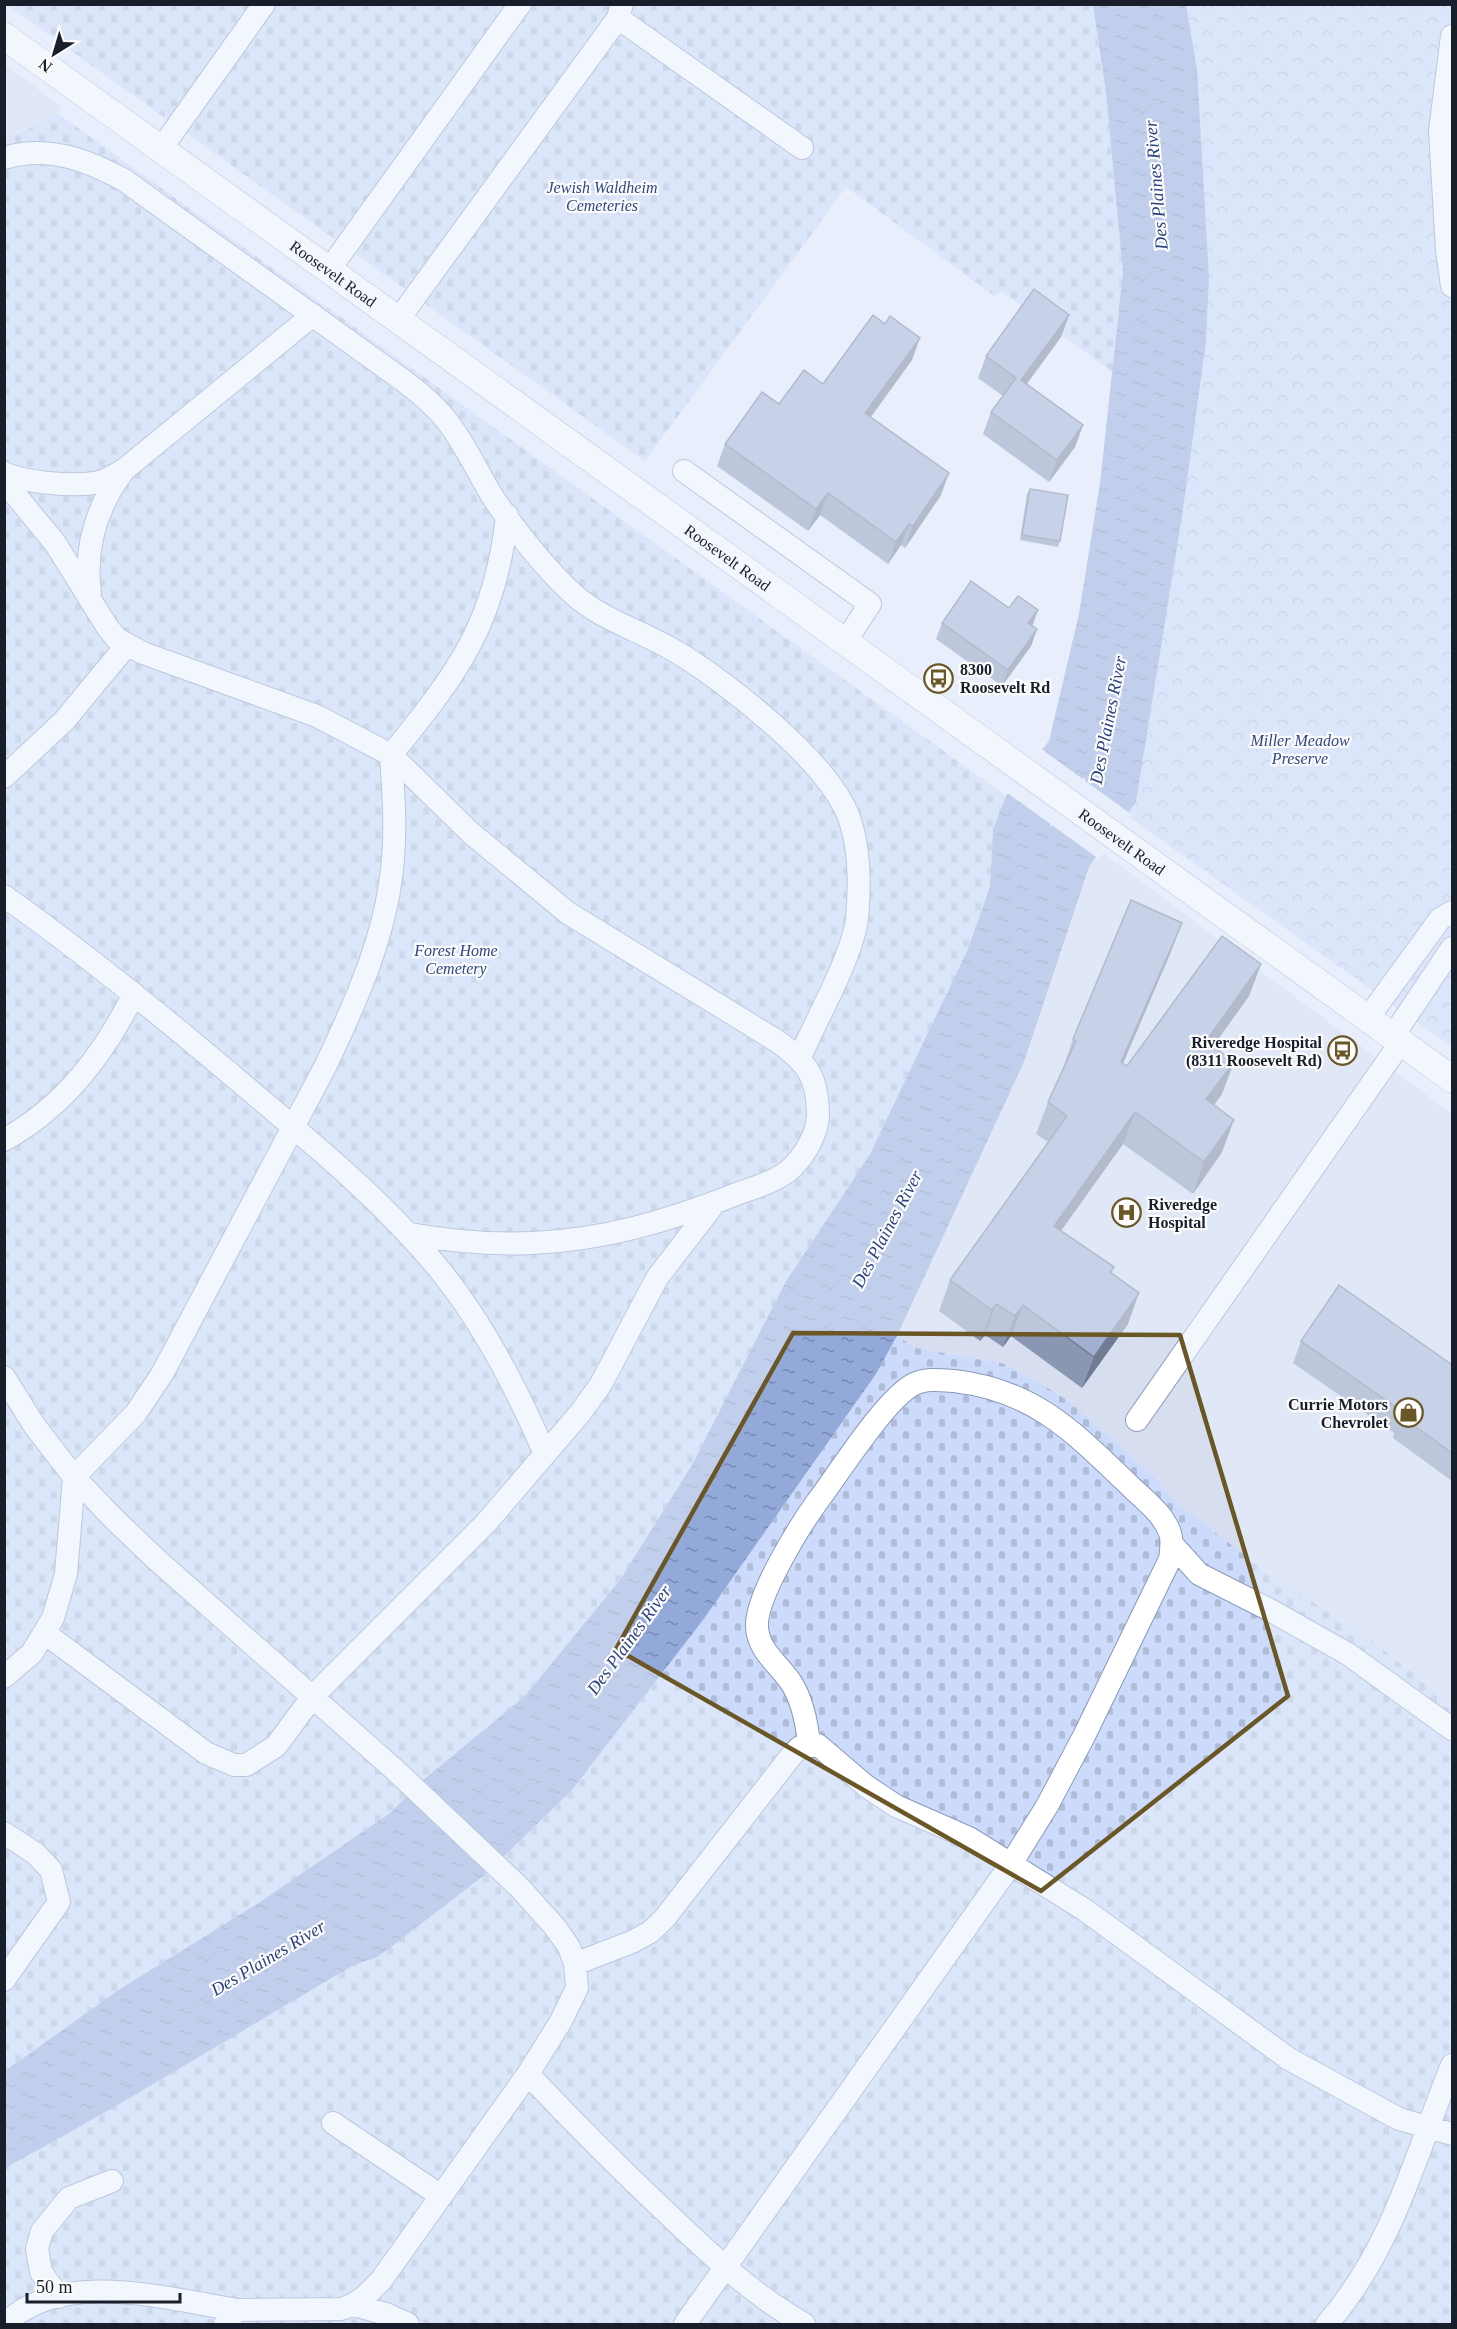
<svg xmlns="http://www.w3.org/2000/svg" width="1457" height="2329" font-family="Georgia,serif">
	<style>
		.built { fill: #d7deef }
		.cemetery { fill: url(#cemetery-stones) }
		.park { fill: url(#park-crowns) }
		.water { fill: url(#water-ripples); fill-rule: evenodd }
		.pier { fill: #e8eefc }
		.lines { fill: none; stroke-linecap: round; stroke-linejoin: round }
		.minor-casing { stroke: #8a99b9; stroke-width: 24 }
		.major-casing { stroke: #8a99b9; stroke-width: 28 }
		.minor { stroke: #fff; stroke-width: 22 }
		.major { stroke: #fff; stroke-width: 27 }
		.wall { fill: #8a97b3 }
		.shaded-wall { fill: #717b92 }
		.building { fill: #a1b0d0; stroke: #717b92; stroke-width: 1.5 }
		.marked { fill: none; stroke: #6b5625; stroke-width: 4.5; stroke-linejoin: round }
		.labels { text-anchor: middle; stroke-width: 4.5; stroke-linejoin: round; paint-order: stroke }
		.park-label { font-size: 16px; font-style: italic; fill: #2f4784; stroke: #fcfcfc }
		.street-label { font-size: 16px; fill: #181e2a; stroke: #fcfcfc }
		.poi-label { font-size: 16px; font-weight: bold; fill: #181e2a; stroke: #fcfcfc; text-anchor: start }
		.water-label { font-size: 18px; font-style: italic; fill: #2a427e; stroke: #fcfcfc }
	</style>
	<defs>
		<pattern id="cemetery-stones" width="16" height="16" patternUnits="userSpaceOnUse" patternTransform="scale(1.5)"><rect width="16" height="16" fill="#ccdbfb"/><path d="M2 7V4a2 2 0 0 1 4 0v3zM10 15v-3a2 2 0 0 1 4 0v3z" fill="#aebcd7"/></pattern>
		<pattern id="park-crowns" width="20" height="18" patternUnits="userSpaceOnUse" patternTransform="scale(1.5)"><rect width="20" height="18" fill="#ccdbfb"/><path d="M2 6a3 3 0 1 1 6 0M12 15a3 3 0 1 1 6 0" fill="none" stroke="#aebcd7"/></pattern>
		<pattern id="water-ripples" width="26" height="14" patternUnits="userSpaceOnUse" patternTransform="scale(1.5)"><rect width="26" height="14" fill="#92a9da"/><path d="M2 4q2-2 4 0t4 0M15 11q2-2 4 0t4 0" fill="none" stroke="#7689b1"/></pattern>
	</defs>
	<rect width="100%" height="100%" fill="#e8eefc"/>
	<path class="built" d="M5 65 62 107 57 113 5 142Z
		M1103 853 1452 1114V1704L1372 1641 1263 1569 1172 1499 1154 1476 1070 1402 1045 1386 1005 1364 916 1348 897 1336 1024 1062 1083 881 1089 867Z"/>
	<path class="cemetery" d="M7 5H1093L1106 93 1123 273 1114 373 1001 291 996 297 846 187 645 461Z
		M57 113 1006 796 993 829 990 887 967 951 870 1154 785 1283 692 1465 620 1580 524 1697 423 1780 390 1813 260 1902 117 1991 5 2071 4 142Z
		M897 1336 916 1348 1005 1364 1045 1386 1070 1402 1154 1476 1172 1499 1263 1569 1372 1641 1452 1704V2324H5V2168C123 2105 237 2033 354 1965L378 1957 486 1874 572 1790 703 1620 876 1374Z"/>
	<path class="park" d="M1186 5H1452V1047L1129 817 1131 814 1128 812 1136 802 1183 510 1206 342 1209 277 1197 69Z"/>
	<path class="water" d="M1093 5H1186L1197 69 1209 277 1206 342 1183 510 1136 802 1089 867 1024 1062 897 1336 876 1374 703 1620 572 1790 486 1874 378 1957 354 1965C237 2033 123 2105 5 2168V2071L117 1991 260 1902 390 1813 423 1780 524 1697 620 1580 692 1465 785 1283 870 1154 967 951 990 887 993 829 1006 796 1049 741 1079 614 1100 483 1123 273 1106 93ZM1084 777 1086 782 1051 827 1050 824Z"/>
	<path class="pier" d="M1040 748 1131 814 1099 859 1006 792Z"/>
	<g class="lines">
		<defs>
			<path id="minor" d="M618 18 802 148
				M1452 36 1440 131 1447 250 1452 286
				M161 149 264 4
				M4 158C48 145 85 159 124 180L404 381C421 394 437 407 450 425 467 448 479 475 494 499 516 531 544 567 572 593 601 620 642 631 675 651 726 681 826 760 848 815 860 846 860 886 857 919 852 957 816 1020 800 1057
				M329 270 520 4
				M398 320 618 18 622 4
				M684 471 870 604 845 642
				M4 473C25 483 77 487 99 482 109 479 117 474 125 469L313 315
				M4 481 55 543 108 628 117 639 143 653 317 716 391 755 472 834 568 913 777 1041C808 1063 818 1078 818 1116 817 1135 803 1159 788 1171 773 1183 752 1188 734 1195 668 1221 604 1240 532 1243 491 1245 450 1241 410 1234
				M90 593C84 547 96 507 124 470
				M4 777 64 721 126 646
				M4 896C93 959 177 1028 260 1099 324 1153 390 1208 443 1274 486 1328 518 1391 545 1454
				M1368 1018 1440 919 1452 912
				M1393 1036 1452 948
				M4 1140C65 1106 103 1055 134 994
				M4 1377 34 1425 74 1477 114 1519 157 1560 394 1769 519 1887 555 1927 569 1947 575 1964 577 1988 561 2021 528 2074 382 2279C369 2293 359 2304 341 2309L237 2310 225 2324
				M1137 1420 1401 1042
				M1172 1544 1199 1574 1270 1610 1348 1654 1452 1729
				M46 1634 206 1753 234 1765H246L276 1746 313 1696 486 1523 581 1412 601 1384 657 1278 714 1204
				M4 1677 32 1653 53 1618 66 1574 74 1477 136 1413 162 1374 325 1067C352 1010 381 947 390 884 397 841 394 799 391 755 457 674 496 623 507 515
				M4 1833 36 1854 51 1870 59 1902 4 1980
				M575 1964 634 1941 650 1932 664 1919 792 1755 800 1747 818 1745 866 1786 896 1806 969 1838 1085 1910 1289 2059 1399 2119 1452 2134
				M528 2074C574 2123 621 2170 670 2216 712 2256 753 2295 804 2324
				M333 2123 441 2196
				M59 2297 41 2272 37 2249 42 2231 69 2198 112 2181
				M354 2305 386 2314 408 2324
				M5 2324C62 2268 167 2299 237 2310
				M685 2324 1011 1864 1047 1806 1084 1736 1170 1559C1171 1550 1173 1542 1170 1533 1163 1513 1143 1499 1129 1485 1074 1432 1034 1390 954 1381 941 1380 926 1378 914 1384 885 1399 839 1473 817 1502 799 1527 755 1598 757 1627 758 1651 780 1665 792 1684 803 1702 807 1724 809 1744
				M1327 2324C1393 2248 1415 2156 1452 2065"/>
			<g id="major">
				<path id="s1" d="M4 36 1452 1079"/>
			</g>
		</defs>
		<use href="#minor" class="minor-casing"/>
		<use href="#major" class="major-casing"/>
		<use href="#minor" class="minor"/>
		<use href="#major" class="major"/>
	</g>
	<path class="wall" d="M1069 315 1061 337 1027 384 1083 425 1075 447 1049 482 983 434 991 412 1003 396 978 378 986 356Z
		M912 360 871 417 941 495 905 548 901 545 888 564 820 515 808 531 717 466 725 444 779 404 823 384Z
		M1030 489 1060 541 1058 547 1020 540 1027 494Z
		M942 623 1032 626 1037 629 1031 646 1002 686 936 639Z
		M1182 923 1170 954 1123 1063 1127 1066 1261 964 1249 996 1213 1046 1222 1094 1214 1105 1222 1152 1193 1194 1123 1144 1061 1231 1114 1267 1112 1273 1128 1324 1082 1388 1011 1336 1003 1347 985 1335 980 1341 939 1311 950 1280 1048 1142 1036 1134 1048 1102 1062 1071 1073 1039Z
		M1301 1341 1452 1365V1481L1393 1438 1394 1433 1293 1363Z"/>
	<path class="shaded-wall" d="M1069 315 1061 337 1013 402 1021 380Z
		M920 338 912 360 857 435 865 413Z
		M1083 425 1075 447 1049 482 1057 460Z
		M949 473 941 495 905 548 913 526Z
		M828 493 820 515 808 531 816 509Z
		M909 524 901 545 888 564 896 542Z
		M1038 610 1032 627 1028 623Z
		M1037 629 1031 646 1002 686 1008 670Z
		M1182 923 1170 954 1110 1094 1121 1062Z
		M1261 964 1249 996 1194 1073 1206 1041Z
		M1234 1062 1222 1094 1194 1131 1206 1099Z
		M1135 1112 1123 1144 1042 1257 1054 1226Z
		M1234 1120 1222 1152 1193 1194 1204 1162Z
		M1139 1293 1128 1324 1082 1388 1094 1357Z
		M996 1304 985 1335 980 1341 992 1310Z
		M1023 1305 1011 1336 1003 1347 1015 1316Z"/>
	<path class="building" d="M1034 289 1069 315 1021 380 1083 425 1057 460 991 412 1016 378 986 356Z
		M873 315 885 324 890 316 920 338 865 413 949 473 913 526 909 524 896 542 828 493 816 509 725 444 762 392 779 404 804 370 823 384Z
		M1030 489 1068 495 1060 541 1022 535Z
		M971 581 1009 608 1018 596 1038 610 1028 623 1037 629 1008 670 942 623Z
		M1131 900 1182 923 1121 1062 1127 1066 1222 936 1261 964 1206 1041 1234 1062 1206 1099 1234 1120 1204 1162 1135 1112 1054 1226 1114 1267 1110 1272 1139 1293 1094 1357 1023 1305 1015 1316 996 1304 992 1310 950 1280 1067 1116 1048 1102 1076 1041 1073 1039Z
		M1339 1285 1452 1365V1453L1401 1416 1403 1412 1301 1341Z"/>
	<path d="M0 0H1457V2329H0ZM793 1333 1180 1335 1288 1696 1041 1891 616 1649Z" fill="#e8eefc" fill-opacity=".55" fill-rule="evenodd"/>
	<path class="marked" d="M793 1333 1180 1335 1288 1696 1041 1891 616 1649Z"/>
	<defs>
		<symbol id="bus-ring" viewBox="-11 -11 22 22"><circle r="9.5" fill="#fcfcfc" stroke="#6b5625" stroke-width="1.5"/><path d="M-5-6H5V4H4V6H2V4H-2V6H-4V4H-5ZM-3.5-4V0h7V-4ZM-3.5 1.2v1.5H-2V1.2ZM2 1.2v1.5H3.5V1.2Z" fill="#6b5625"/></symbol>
		<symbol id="hospital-ring" viewBox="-11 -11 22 22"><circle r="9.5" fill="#fcfcfc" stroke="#6b5625" stroke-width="1.5"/><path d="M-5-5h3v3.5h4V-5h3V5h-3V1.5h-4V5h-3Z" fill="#6b5625"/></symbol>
		<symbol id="shop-ring" viewBox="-11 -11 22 22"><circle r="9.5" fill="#fcfcfc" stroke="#6b5625" stroke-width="1.5"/><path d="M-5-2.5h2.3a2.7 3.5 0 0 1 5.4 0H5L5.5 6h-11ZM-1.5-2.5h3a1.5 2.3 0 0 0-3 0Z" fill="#6b5625"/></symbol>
	</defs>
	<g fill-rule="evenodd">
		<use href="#bus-ring" x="922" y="662" width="33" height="33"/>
		<use href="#bus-ring" x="1326" y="1034" width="33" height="33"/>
		<use href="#hospital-ring" x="1110" y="1196" width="33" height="33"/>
		<use href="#shop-ring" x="1392" y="1396" width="33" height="33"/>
	</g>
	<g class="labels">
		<g class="park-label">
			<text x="602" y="193">Jewish Waldheim<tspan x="602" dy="18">Cemeteries</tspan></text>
			<text x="1300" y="746">Miller Meadow<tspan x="1300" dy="18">Preserve</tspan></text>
			<text x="456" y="956">Forest Home<tspan x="456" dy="18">Cemetery</tspan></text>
		</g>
		<g class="street-label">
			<text dy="6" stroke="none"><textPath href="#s1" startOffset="406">Roosevelt Road</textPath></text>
			<text dy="6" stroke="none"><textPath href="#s1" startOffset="892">Roosevelt Road</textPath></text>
			<text dy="6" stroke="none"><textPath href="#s1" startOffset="1378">Roosevelt Road</textPath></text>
		</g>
		<g class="poi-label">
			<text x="960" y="675">8300<tspan x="960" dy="18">Roosevelt Rd</tspan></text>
			<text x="1322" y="1048" text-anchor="end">Riveredge Hospital<tspan x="1322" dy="18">(8311 Roosevelt Rd)</tspan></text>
			<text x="1148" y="1210">Riveredge<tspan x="1148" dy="18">Hospital</tspan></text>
			<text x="1388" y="1410" text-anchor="end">Currie Motors<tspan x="1388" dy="18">Chevrolet</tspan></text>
		</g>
		<g class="water-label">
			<text transform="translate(1156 185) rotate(-95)" y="6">Des Plaines River</text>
			<text transform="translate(1108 720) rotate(-79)" y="6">Des Plaines River</text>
			<text transform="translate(887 1229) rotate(-62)" y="6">Des Plaines River</text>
			<text transform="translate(629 1640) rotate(-54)" y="6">Des Plaines River</text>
			<text transform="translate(268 1958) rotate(-31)" y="6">Des Plaines River</text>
		</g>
	</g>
	<rect width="1457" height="2329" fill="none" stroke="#181e2a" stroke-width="12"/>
	<g transform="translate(54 54) rotate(217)" stroke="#fcfcfc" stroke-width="4.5" paint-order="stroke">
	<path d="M0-4.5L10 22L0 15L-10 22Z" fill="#181e2a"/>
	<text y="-9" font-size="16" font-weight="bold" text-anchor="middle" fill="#181e2a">N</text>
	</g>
	<path d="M27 2293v9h153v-9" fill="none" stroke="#181e2a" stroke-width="3"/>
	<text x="36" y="2293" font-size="18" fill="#181e2a" stroke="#fcfcfc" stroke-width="4.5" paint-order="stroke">50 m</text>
</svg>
